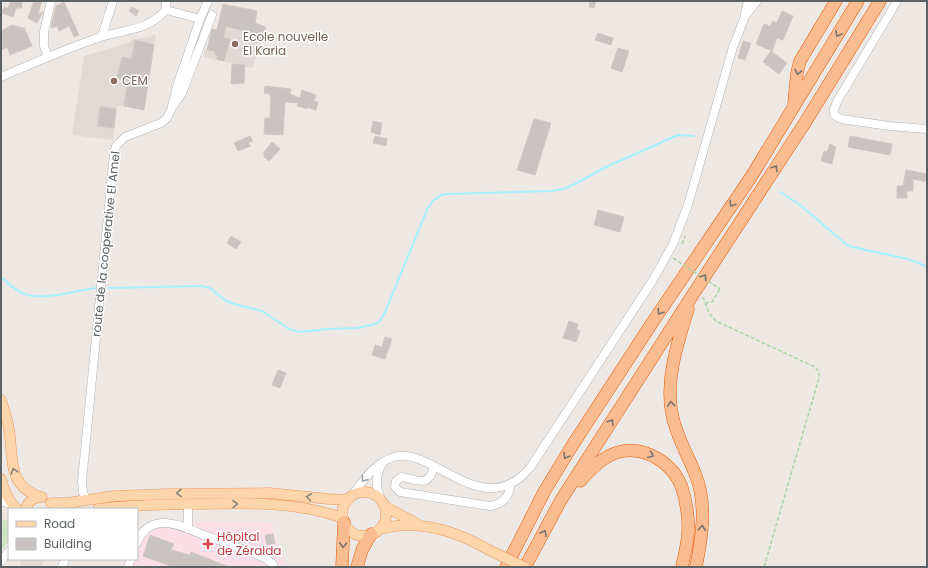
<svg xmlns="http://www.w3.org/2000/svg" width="928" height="568" font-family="Poppins,sans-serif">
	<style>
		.education { fill: #e1d9d5 }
		.medical { fill: #fae0e6 }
		.green { fill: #cce4c1 }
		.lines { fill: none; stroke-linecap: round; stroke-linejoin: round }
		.stream { stroke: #a6f2fc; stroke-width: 2 }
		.building { fill: #c9c3c1; stroke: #d2c8c2 }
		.minor-casing { stroke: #afb4b6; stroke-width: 9 }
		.major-casing { stroke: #ec975e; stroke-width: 11 }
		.highway-casing { stroke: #e85b09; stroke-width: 13 }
		.path { stroke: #a7d6a4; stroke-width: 1.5; stroke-dasharray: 4 2; stroke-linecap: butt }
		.minor { stroke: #fff; stroke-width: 8 }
		.major { stroke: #fcd5aa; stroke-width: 10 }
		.highway { stroke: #f9bc90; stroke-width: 12 }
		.major-bridge-casing { stroke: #ec975e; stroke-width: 11; stroke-linecap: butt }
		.path-bridge { stroke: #a7d6a4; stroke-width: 1.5; stroke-dasharray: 4 2; stroke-linecap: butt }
		.major-bridge { stroke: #fcd5aa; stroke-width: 10 }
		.oneway { stroke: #7b746d }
		.oneway2 { stroke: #8c8479 }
		.oneway3 { stroke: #9da1a2 }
		.education-dot { fill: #8d6e63; stroke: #fff; stroke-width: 1.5 }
		.health-dot { fill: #e0444e; stroke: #fff; stroke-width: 1.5 }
		.labels { text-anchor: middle; stroke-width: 3; stroke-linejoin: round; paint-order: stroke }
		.education-label { font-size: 12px; fill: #785e54; stroke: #fff; text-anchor: start }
		.street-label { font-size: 12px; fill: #5c6264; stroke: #fff }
		.health-label { font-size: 12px; fill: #be3a42; stroke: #fff; text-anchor: start }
	</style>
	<rect width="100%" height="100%" fill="#eee8e4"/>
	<path class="education" d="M227 15 266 27 253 68 203 57 205 49 207 50 217 30 218 24H222Z
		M152 35H156L144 110 123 106H117L113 140 72 135 84 56 128 43 133 39 151 37Z
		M20 559H45L42 567H21Z"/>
	<path class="medical" d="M151 521 271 522 287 567H122L125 559H137V530Z"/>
	<path class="green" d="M1 519 9 521V541L1 550Z"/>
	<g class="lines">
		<path class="stream" d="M780 192 799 204 847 245C873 254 902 254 927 267
			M1 277C9 284 17 292 27 295 48 300 76 290 97 288
			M109 288 201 286 210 288 226 301 234 304 262 311 289 329 300 332 329 329 357 328 375 324 380 321 385 312 427 210C431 201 435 198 444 194L552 191 563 189 575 184 606 167 678 135 694 136"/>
	</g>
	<path class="building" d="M11 1H22V8H16L13 17 2 13 4 7 8 8Z
		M34 1H42L38 14 43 12 37 23 28 18Z
		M590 1H596L594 8 589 7Z
		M64 2 79 35 74 37 69 26 59 31 57 26 52 28 51 26 56 6Z
		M223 4 257 11 255 23 266 27 263 38 256 36V34L226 26 223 38 230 39 224 61 217 59 218 56 215 54V51L207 50 212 29 217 30Z
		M132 7 139 11 136 16 129 11Z
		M782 11 793 16 783 40 777 38 772 51 756 44 764 24 770 26 773 21 777 23Z
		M12 25 23 28V31L24 27 32 46 10 55 7 47 1 50V31Z
		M598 33 613 38 611 45 595 40Z
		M135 40 154 45 144 110 124 106 128 81 117 78 122 57 132 59Z
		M743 41 751 43 745 60 738 58Z
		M618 48 629 51 622 72 611 68Z
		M771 51 787 63 779 74 763 62Z
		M232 64 245 65 244 83 231 84Z
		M265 86 291 89 290 94 300 98 302 90 316 95 314 101 318 102 316 110 307 107V109L297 106 298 103 285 102 283 135 264 134 265 118H270L271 96H270V94L264 93Z
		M100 107 116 109 114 128 98 126Z
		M534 119 551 123 535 175 517 170Z
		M373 121 382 123 380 135 371 132Z
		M250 136 253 141 248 143 251 146 238 151 234 143Z
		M375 136 387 139 386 146 373 143Z
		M850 136 892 144 890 155 848 147Z
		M272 142 280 149 269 161 264 157V152Z
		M830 144 836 147 832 164 821 161 824 151 827 152Z
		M906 170 927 174V182L913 179V191H907V198H897V186H903Z
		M598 210 624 217 620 232 594 225Z
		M231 236 241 242 236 249 227 243Z
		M569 321 578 324 577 329 580 331 576 342 563 338Z
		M385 337 392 339 385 359 372 355 375 345 382 347Z
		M278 370 286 373 280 388 272 385Z
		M273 534 275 544 267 545 265 535Z
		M150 535 174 544 171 550 190 555 191 552 229 567H173L143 556Z"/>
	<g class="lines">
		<defs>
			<path id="minor" d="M896 3 838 100 834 109V115L841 119 889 126 927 129
				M166 10V1
				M746 15 757 1
				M102 36 113 1
				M48 57 44 46V32L51 1
				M1 77C34 63 67 48 101 37 126 29 147 31 166 10L200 19
				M174 105 182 93 212 15
				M434 467C428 489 418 479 401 477L396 481 395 487 400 492 490 506C503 504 510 496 510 484
				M350 498C362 482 374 463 394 457 408 453 419 459 432 465 466 483 498 505 530 468L653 280 673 244 688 205 733 47 744 19 748 1
				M87 500 83 493 82 481 114 154 116 146 125 137 161 123 167 118 171 110 178 83 200 19 208 1
				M381 500C375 487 375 476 382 464
				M1 501 13 505
				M188 504V529
				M137 543C141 532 149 524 162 523 175 522 191 530 204 535 224 542 245 550 265 558L273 564V567
				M1 561 9 551
				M62 567 65 559
				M128 567 131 559"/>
			<path id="major" d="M1 400C4 410 8 420 9 430 14 459 6 484 40 497
				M1 479C4 491 8 501 17 509
				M342 514a22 22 0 1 1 44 0a22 22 0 1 1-44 0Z
				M51 503H67L114 496 168 494 269 493 329 499 348 500
				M384 506 416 523
				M26 509C28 501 34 497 42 497
				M98 509C133 505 169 504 204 504 251 503 298 502 343 518
				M380 529C418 519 454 530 487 549"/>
			<path id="highway" d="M794 103 797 73 800 61 836 1
				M688 309C678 342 665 379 672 414 676 436 688 455 696 476 707 505 702 537 696 567
				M580 481C591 469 603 456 619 452 645 445 674 464 682 488 686 500 689 519 688 531 688 543 684 555 682 567
				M342 567 344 522
				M357 567 362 550 371 534
				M506 567 544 492 570 449 652 323 751 177 858 1
				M525 567 561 500 692 296 806 121 880 1"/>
		</defs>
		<use href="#minor" class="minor-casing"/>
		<use href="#major" class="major-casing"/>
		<use href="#highway" class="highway-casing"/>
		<path class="path" d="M682 244 685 236
			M703 297 709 313 716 321 815 367 819 372V378L764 567
			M705 303 712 302 720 289"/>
		<use href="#minor" class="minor"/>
		<use href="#major" class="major"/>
		<use href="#highway" class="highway"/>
		<defs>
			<path id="major-bridge" d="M487 549 524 567"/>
		</defs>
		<use href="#major-bridge" class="major-bridge-casing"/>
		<path class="path-bridge" d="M673 258 720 289"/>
		<use href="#major-bridge" class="major-bridge"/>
	</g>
	<defs><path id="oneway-chevron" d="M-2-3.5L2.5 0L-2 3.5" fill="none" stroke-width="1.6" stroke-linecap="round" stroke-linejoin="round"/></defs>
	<g class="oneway">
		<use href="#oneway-chevron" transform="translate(838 34) rotate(121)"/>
		<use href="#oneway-chevron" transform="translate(798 72) rotate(102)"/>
		<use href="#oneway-chevron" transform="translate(775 168) rotate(-57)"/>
		<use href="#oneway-chevron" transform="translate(732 204) rotate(124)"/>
		<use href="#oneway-chevron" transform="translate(704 277) rotate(-57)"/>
		<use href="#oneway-chevron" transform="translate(660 312) rotate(124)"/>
		<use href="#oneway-chevron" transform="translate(671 404) rotate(-96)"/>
		<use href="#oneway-chevron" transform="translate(611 422) rotate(-57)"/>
		<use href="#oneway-chevron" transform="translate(651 455) rotate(23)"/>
		<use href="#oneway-chevron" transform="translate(566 456) rotate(121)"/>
		<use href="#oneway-chevron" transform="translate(702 528) rotate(-85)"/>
		<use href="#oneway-chevron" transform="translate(544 533) rotate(-61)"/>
		<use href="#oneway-chevron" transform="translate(343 545) rotate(93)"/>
	</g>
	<g class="oneway2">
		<use href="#oneway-chevron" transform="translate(14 471) rotate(-107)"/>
		<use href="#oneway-chevron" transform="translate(179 493) rotate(179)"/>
		<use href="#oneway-chevron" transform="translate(309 497) rotate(-172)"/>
		<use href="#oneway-chevron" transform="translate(235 504) rotate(-1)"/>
	</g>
	<use class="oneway3" href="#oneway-chevron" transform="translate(364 479) rotate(129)"/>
	<g class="education-dot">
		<circle cx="235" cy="44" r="4"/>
		<circle cx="114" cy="81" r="4"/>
	</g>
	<path class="health-dot" d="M206 538h4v4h4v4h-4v4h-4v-4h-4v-4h4z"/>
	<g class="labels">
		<g class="education-label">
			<text x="243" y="41">Ecole nouvelle<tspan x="243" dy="14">El Karia</tspan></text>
			<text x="122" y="85">CEM</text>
		</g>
		<g class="street-label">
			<text transform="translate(106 244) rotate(-84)" y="4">route de la cooperative El Amel</text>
		</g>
		<g class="health-label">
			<text x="217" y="541">Hôpital<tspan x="217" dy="14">de Zéralda</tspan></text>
		</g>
	</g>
	<rect width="928" height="568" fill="none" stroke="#5c6264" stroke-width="4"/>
	<rect x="8" y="508" width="130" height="52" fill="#ffffff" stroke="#bec0c1"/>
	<rect x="16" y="521" width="20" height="6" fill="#fcd5aa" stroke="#bec0c1"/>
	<text x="44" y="528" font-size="12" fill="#5c6264">Road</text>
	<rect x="16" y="538" width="20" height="12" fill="#c9c3c1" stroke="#bec0c1"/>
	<text x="44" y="548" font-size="12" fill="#5c6264">Building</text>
</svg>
